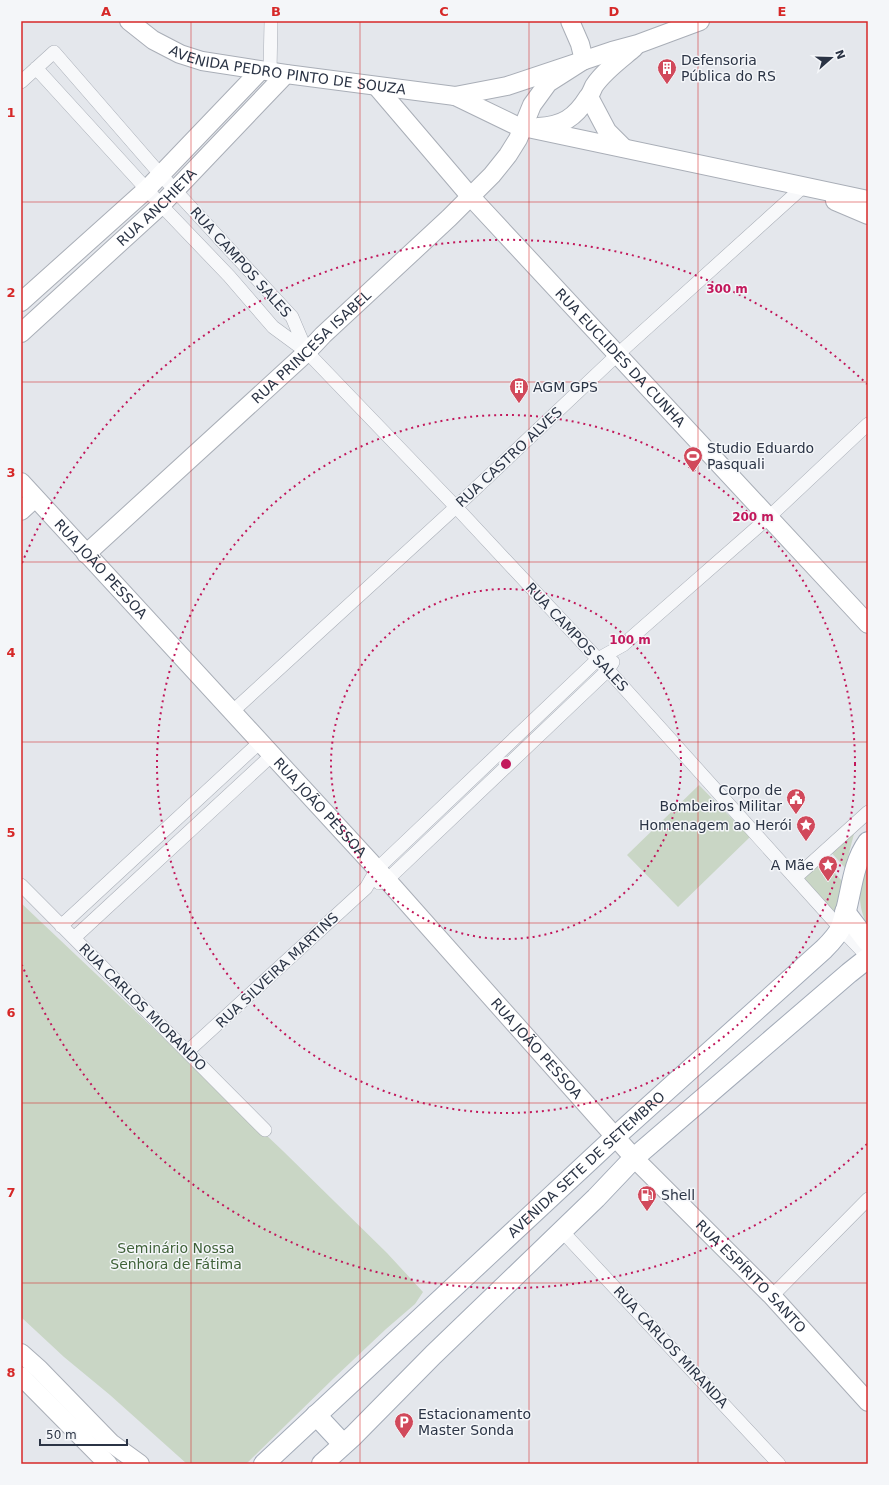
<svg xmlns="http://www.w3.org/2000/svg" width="889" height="1485" font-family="'DejaVu Sans',sans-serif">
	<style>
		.green { fill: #c9d6c5 }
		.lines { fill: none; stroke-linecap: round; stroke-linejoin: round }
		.street-casing { stroke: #a9aeb7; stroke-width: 14 }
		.secondary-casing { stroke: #a9aeb7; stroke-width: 20 }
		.primary-casing { stroke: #a3abb8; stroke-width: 22 }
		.street { stroke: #f7f8fa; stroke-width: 13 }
		.secondary { stroke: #fff; stroke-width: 18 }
		.primary { stroke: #fff; stroke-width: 20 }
		.grid { fill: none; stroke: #d62828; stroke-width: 1; stroke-opacity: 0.55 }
		.ring { fill: none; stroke: #c2185b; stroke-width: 2; stroke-dasharray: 2 4 }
		.labels { text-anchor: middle; stroke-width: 3; stroke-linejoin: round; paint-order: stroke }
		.poi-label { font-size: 14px; fill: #2b3445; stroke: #f4f6f9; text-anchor: start }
		.street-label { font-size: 14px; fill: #2b3445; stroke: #f4f6f9 }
		.park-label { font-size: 14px; fill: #3f6138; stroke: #f4f6f9 }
		.centre { fill: #c2185b; stroke: #f4f6f9; stroke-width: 2 }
		.ring-label { font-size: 12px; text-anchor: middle; font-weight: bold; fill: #c2185b; stroke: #f4f6f9; stroke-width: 3; stroke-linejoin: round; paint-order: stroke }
		.neatline { fill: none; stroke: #d62828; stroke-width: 1.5 }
		.grid-label { font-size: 13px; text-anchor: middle; font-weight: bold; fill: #d62828 }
	</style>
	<rect width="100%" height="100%" fill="#e4e7ec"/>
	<path class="green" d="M699 785 750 837 678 907 627 855Z
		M854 834 845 868 830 851Z
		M822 858 842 881 840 906 833 914 802 878Z
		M868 862V927C855 900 860 888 868 862Z
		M21 903 283 1151 387 1253 423 1292 415 1304 386 1329 334 1378 246 1464H187L110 1395 64 1357 21 1317Z"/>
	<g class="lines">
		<defs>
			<path id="street" d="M36 68 161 205 229 276 273 327 307 352 456 507 608 670 841 929 868 957
				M270 72 271 21
				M21 82 54 52 160 174 292 317 306 350
				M233 711 456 507 617 355 803 187
				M795 878 868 812
				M379 883 387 880 608 670 613 662
				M21 885 265 1130
				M61 926 260 742
				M74 938 272 755
				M188 1051 366 888 377 869 598 659 623 645 769 517 868 424
				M562 1231 779 1464
				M772 1296 868 1199"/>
			<g id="secondary">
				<path id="s1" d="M129 21 153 40 180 54 202 61 286 74 455 96 515 125 523 127 868 200"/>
				<path d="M570 21 580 44 584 60"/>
				<path id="s2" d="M377 87 470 196 868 624"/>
				<path d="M455 96 507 86 612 51 638 44 700 21"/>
				<path d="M589 97 607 131 624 148"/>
				<path d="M538 127C562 126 575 118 588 97 591 94 592 90 594 86 604 71 621 59 634 48"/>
				<path d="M835 201 868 215"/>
				<path d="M21 302 147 189 260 71"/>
				<path id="s3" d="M21 333 161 205 286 74"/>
				<path id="s4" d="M21 482 387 880 634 1158 772 1296 868 1402"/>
				<path d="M21 511 35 498"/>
				<path id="s5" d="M86 554 307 352 323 335 449 218 492 175 508 155 518 139 532 105 548 83 584 60"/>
				<path d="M21 1353 39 1369 111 1443 140 1464"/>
				<path d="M21 1376 108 1464"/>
			</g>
			<g id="primary">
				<path d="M845 912 868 942"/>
				<path d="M316 1415 343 1444"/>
				<path id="s6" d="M264 1464 615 1137 824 949C830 943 838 935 841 927 852 899 850 867 868 842"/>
				<path d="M322 1464 353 1436 433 1355 596 1198 634 1158 849 973 868 958"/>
			</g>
		</defs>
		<use href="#street" class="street-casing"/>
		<use href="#secondary" class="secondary-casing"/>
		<use href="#primary" class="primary-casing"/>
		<use href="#street" class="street"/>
		<use href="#secondary" class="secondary"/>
		<use href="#primary" class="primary"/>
	</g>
	<path class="grid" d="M191 21V1464M360 21V1464M529 21V1464M698 21V1464M21 202H868M21 382H868M21 562H868M21 742H868M21 923H868M21 1103H868M21 1283H868"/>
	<g class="ring">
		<circle cx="506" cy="764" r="175"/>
		<circle cx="506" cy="764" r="349"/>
		<path d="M867 1144A524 524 0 0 1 22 965M22 563A524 524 0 0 1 867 384"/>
	</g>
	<defs>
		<symbol id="building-pin" viewBox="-11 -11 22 30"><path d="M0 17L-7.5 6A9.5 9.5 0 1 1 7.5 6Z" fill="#d1495b" stroke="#f4f6f9"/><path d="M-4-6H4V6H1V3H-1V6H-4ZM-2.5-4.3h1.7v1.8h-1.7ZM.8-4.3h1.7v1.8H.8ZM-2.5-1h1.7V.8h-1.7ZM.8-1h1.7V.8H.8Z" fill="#fff"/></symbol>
		<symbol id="stadium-pin" viewBox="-11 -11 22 30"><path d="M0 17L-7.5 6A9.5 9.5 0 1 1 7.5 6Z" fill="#d1495b" stroke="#f4f6f9"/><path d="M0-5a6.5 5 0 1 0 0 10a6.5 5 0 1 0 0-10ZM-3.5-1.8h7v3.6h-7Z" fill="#fff"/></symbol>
		<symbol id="civic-pin" viewBox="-11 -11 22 30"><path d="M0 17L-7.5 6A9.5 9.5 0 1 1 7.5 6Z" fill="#d1495b" stroke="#f4f6f9"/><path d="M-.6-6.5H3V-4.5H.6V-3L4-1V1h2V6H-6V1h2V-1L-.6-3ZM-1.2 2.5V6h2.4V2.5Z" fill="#fff"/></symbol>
		<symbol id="sight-pin" viewBox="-11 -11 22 30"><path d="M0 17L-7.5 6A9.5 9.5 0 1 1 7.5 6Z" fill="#d1495b" stroke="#f4f6f9"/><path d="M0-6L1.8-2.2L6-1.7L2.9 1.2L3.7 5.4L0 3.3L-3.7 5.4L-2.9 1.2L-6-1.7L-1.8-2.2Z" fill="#fff"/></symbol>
		<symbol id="fuel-pin" viewBox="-11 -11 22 30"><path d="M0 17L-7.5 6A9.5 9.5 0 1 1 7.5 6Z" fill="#d1495b" stroke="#f4f6f9"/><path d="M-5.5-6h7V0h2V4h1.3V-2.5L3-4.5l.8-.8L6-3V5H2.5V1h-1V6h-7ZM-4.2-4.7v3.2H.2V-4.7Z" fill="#fff"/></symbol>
		<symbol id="parking-pin" viewBox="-11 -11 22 30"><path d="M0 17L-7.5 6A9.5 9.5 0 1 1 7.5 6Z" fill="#d1495b" stroke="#f4f6f9"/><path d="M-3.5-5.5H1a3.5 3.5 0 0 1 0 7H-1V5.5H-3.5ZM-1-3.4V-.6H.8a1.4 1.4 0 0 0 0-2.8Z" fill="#fff"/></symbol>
	</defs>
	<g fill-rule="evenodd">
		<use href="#building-pin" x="656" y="57" width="22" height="30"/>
		<use href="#building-pin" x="508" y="376" width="22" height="30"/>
		<use href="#stadium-pin" x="682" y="445" width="22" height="30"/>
		<use href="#civic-pin" x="785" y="787" width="22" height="30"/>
		<use href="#sight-pin" x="795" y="814" width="22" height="30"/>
		<use href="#sight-pin" x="817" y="854" width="22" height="30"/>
		<use href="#fuel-pin" x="636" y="1184" width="22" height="30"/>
		<use href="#parking-pin" x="393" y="1411" width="22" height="30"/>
	</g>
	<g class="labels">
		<g class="poi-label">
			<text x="681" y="65">Defensoria<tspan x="681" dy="16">Pública do RS</tspan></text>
			<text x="533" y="392">AGM GPS</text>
			<text x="707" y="453">Studio Eduardo<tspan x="707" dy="16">Pasquali</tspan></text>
			<text x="782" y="795" text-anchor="end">Corpo de<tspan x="782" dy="16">Bombeiros Militar</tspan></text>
			<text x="792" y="830" text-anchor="end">Homenagem ao Herói</text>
			<text x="814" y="870" text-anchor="end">A Mãe</text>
			<text x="661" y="1200">Shell</text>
			<text x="418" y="1419">Estacionamento<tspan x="418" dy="16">Master Sonda</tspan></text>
		</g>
		<g class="street-label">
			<text dy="5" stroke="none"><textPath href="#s1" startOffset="170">AVENIDA PEDRO PINTO DE SOUZA</textPath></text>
			<text dy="5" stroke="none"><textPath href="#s3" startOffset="185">RUA ANCHIETA</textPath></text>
			<text transform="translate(241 262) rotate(48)" y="5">RUA CAMPOS SALES</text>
			<text dy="5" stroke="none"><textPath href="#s5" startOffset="306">RUA PRINCESA ISABEL</textPath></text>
			<text dy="5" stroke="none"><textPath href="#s2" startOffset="364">RUA EUCLIDES DA CUNHA</textPath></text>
			<text transform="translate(509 457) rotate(-43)" y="5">RUA CASTRO ALVES</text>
			<text dy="5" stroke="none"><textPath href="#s4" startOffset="118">RUA JOÃO PESSOA</textPath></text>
			<text transform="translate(577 637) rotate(47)" y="5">RUA CAMPOS SALES</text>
			<text dy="5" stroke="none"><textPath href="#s4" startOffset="442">RUA JOÃO PESSOA</textPath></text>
			<text transform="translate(277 970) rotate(-43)" y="5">RUA SILVEIRA MARTINS</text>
			<text transform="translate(143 1007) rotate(45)" y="5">RUA CARLOS MIORANDO</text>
			<text dy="5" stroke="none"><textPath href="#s4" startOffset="766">RUA JOÃO PESSOA</textPath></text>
			<text dy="5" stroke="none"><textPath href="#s6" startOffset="440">AVENIDA SETE DE SETEMBRO</textPath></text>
			<text dy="5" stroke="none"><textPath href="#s4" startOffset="1079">RUA ESPÍRITO SANTO</textPath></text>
			<text transform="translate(671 1347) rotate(47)" y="5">RUA CARLOS MIRANDA</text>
		</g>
		<g class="park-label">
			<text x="176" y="1253">Seminário Nossa<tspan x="176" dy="16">Senhora de Fátima</tspan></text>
		</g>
	</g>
	<circle cx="506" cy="764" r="6" class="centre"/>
	<g class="ring-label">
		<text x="727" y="293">300 m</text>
		<text x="753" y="521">200 m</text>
		<text x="630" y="644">100 m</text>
	</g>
	<rect width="889" height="1485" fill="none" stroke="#f4f6f9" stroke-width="44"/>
	<g transform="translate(831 58) rotate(70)" stroke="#f4f6f9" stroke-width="3" paint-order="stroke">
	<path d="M0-3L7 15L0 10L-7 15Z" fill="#2b3445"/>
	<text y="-6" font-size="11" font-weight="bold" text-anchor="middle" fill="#2b3445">N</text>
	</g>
	<path d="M40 1439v6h87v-6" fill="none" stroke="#2b3445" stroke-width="2"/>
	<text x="46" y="1439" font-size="12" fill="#2b3445" stroke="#f4f6f9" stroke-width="3" paint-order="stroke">50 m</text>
	<rect x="22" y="22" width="845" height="1441" class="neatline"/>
	<g class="grid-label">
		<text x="106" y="16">A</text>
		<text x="276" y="16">B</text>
		<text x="444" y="16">C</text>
		<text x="614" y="16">D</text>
		<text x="782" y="16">E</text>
		<text x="11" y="117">1</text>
		<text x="11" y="297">2</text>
		<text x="11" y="477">3</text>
		<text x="11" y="657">4</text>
		<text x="11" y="837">5</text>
		<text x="11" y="1017">6</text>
		<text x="11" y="1197">7</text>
		<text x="11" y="1377">8</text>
	</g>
</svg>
